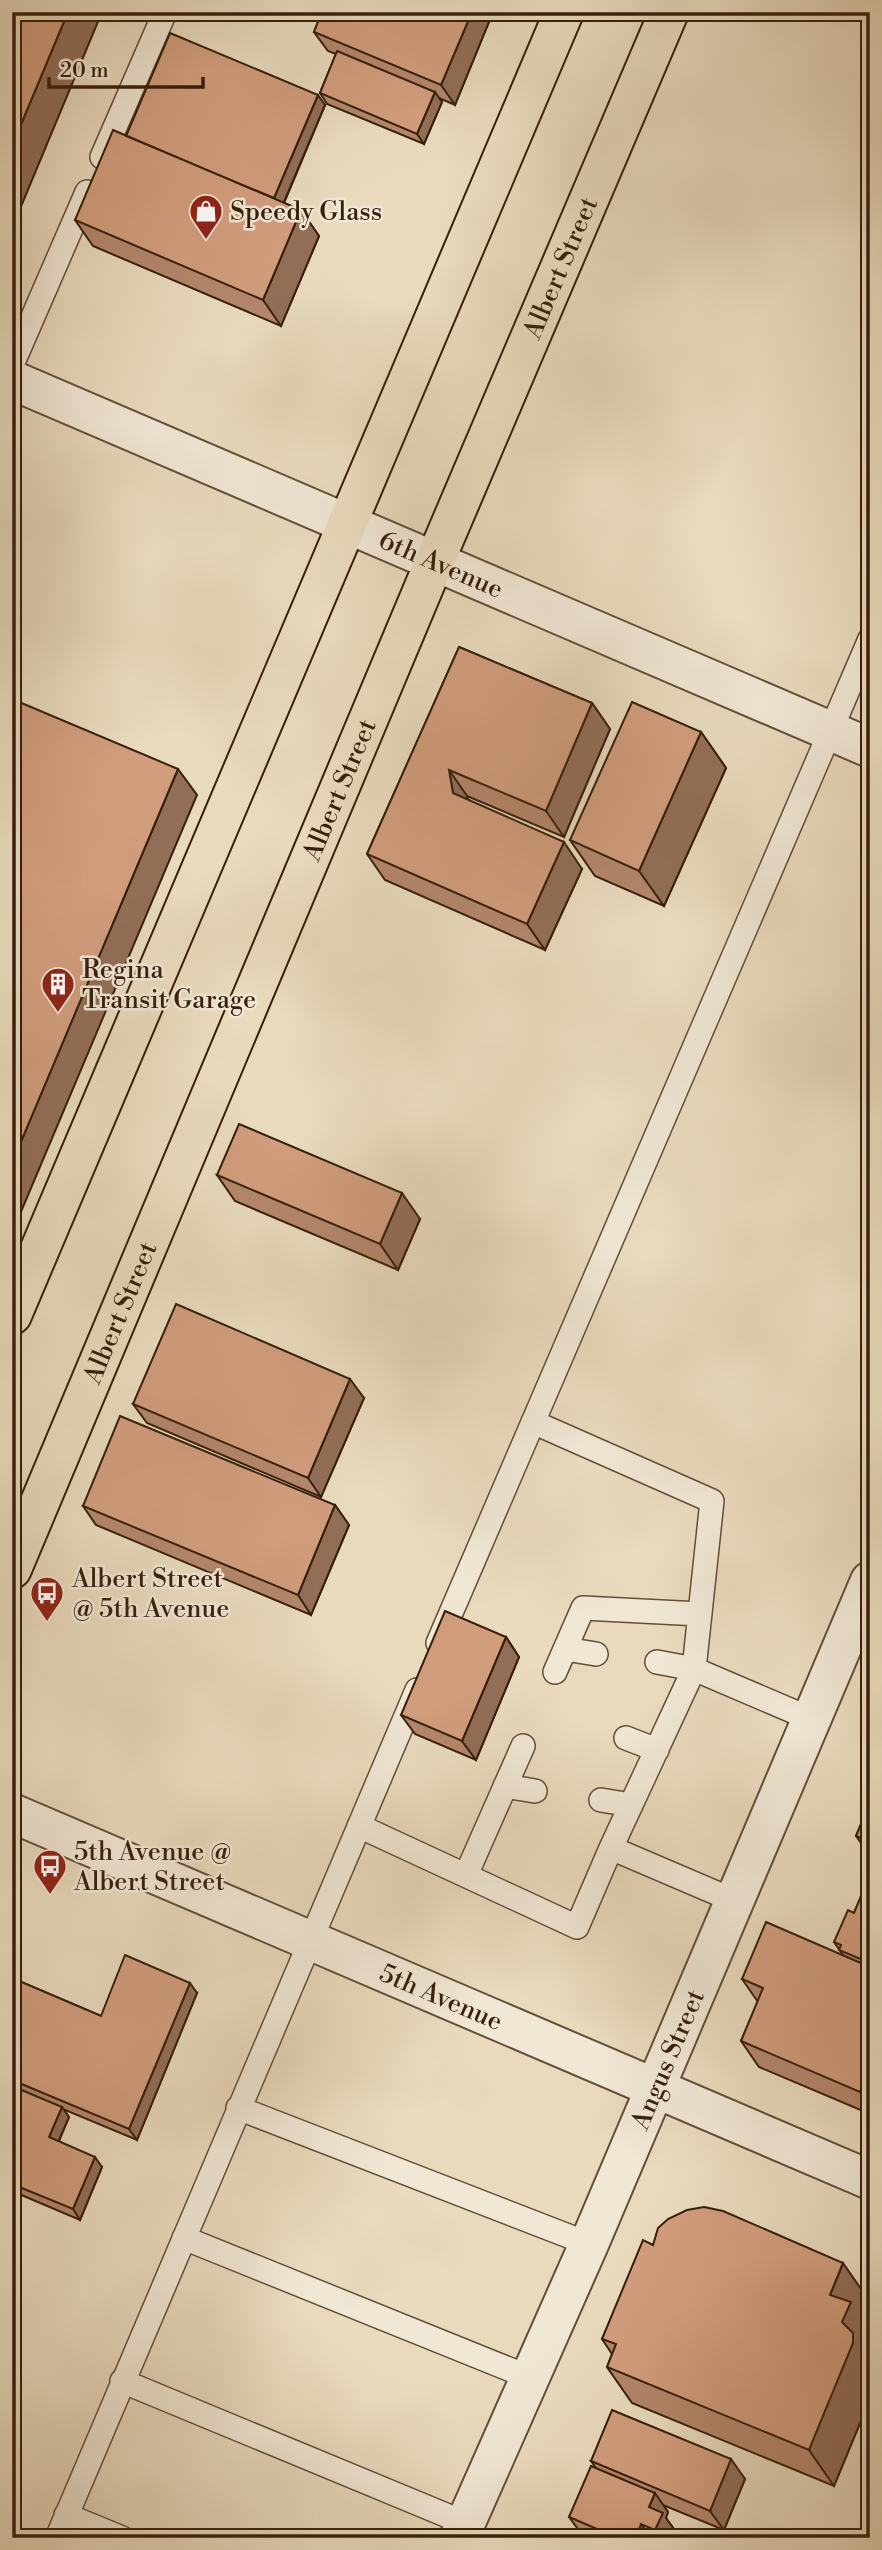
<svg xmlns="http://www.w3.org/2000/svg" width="882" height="2550" font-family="'Libre Bodoni',serif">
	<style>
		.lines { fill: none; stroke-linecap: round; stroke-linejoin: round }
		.lane-casing { stroke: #634e38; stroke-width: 26 }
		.street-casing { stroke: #634e38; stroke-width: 42 }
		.primary-casing { stroke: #361f0b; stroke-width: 42 }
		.lane { stroke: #f1e7d5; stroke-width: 23 }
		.street { stroke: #f1e7d5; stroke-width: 38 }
		.primary { stroke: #e9dabe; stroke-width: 38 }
		.wall { fill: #b4876c; stroke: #361f0b; stroke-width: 2 }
		.shaded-wall { fill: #926e58; stroke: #361f0b; stroke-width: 2 }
		.building { fill: #d19d7d; stroke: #361f0b; stroke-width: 2 }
		.labels { text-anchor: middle; stroke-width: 5; stroke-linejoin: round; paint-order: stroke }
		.poi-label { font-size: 26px; fill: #361f0b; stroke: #f1e7d5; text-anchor: start }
		.street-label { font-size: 26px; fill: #361f0b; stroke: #f1e7d5 }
	</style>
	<rect width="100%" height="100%" fill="#e9dabe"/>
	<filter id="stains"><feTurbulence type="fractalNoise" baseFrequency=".00286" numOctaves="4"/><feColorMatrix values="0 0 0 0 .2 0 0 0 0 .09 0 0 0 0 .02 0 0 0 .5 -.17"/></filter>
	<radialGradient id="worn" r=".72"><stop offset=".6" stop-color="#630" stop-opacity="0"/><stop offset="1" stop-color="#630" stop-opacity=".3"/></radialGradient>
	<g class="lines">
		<defs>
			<path id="lane" d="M102 157 165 12
				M12 365 87 192
				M533 1422 712 1501 694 1669 657 1662
				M438 1643 870 639
				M565 1649 596 1654
				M555 1672 583 1608 700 1614
				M626 1738 657 1750
				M505 1786 535 1791
				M601 1800 631 1805
				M359 1826 577 1927 611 1848
				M466 1875 523 1746
				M735 1901 611 1848 694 1669 811 1719
				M238 2108 589 2244
				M184 2238 531 2378
				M122 2381 465 2523
				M66 2515 122 2538
				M57 2538 417 1690"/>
			<g id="street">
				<path id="s1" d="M12 380 870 748"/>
				<path id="s2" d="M12 1813 870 2180"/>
				<path id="s3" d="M459 2538 589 2244 870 1581"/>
			</g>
			<g id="primary">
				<path d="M12 1315 564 12"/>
				<path id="s4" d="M12 1569 434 563 669 12"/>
			</g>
		</defs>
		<use href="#lane" class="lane-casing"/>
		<use href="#street" class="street-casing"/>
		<use href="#primary" class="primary-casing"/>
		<use href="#lane" class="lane"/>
		<use href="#street" class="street"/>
		<use href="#primary" class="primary"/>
	</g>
	<path class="wall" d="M322 12H493L455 105 439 98 442 102 424 144 327 104 320 93 336 54 328 51 314 32Z
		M325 105 284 203 301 210 319 236 281 326 93 246 75 220 126 136Z
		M459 647 592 703 610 729 564 837 467 796 468 800 582 869 545 950 385 880 367 854Z
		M701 732 726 768 664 906 595 876 570 840Z
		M217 1175 420 1219 398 1270 235 1201Z
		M364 1398 321 1497 147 1423 133 1404Z
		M335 1505 349 1525 311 1615 96 1525 83 1506Z
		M506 1637 519 1657 476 1760 415 1734 401 1715Z
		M870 1803V1856L856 1836Z
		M870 1875V2114L759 2067 741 2041 758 2002 742 1979 843 1955 834 1942 854 1913Z
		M12 1978 101 2016 197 1993 137 2140 63 2109 69 2117 59 2141 102 2167 80 2220 12 2191Z
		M653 2245 868 2299 861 2316 870 2329V2350L868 2355 870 2357V2399L834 2486 632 2403 607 2367 612 2354 602 2339Z
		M591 2461 745 2479 724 2530 663 2505 668 2512 666 2518 676 2532 674 2538H586L583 2536 569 2517 596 2468Z"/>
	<path class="shaded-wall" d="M68 12H102L12 228V146Z
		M472 12H493L455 105 441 85Z
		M435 92 442 102 424 144 417 134Z
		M318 95 325 105 281 209 274 198Z
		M301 210 319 236 281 326 263 300Z
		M592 703 610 729 564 837 546 811Z
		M701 732 726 768 664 906 639 871Z
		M178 769 197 795 12 1233V1163Z
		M449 770 467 796 471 820 453 793Z
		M564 842 582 869 545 950 527 924Z
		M402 1193 420 1219 398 1270 380 1244Z
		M350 1379 364 1398 321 1497 308 1478Z
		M335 1505 349 1525 311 1615 298 1595Z
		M506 1637 519 1657 476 1760 462 1741Z
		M190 1983 197 1993 137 2140 129 2129Z
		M870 2069V2105L860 2092Z
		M62 2107 69 2117 56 2147 49 2137Z
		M95 2157 102 2167 80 2220 73 2209Z
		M843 2263 868 2299 861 2316 870 2329V2350L868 2355 870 2357V2399L834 2486 809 2450 842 2322 830 2295Z
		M731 2459 745 2479 724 2530 710 2511Z
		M655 2493 668 2512 666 2518 676 2532 674 2538H661L655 2530 649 2507Z
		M641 2524 651 2538H636Z"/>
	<path class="building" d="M12 12H68L12 146Z
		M322 12H472L441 85 314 32Z
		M170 33 318 95 274 198 126 136Z
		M337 51 435 92 417 134 320 93Z
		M113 130 301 210 263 300 75 220Z
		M459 647 592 703 546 811 449 770 453 793 564 842 527 924 367 854Z
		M12 699 178 769 12 1163Z
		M632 702 701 732 639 871 570 840Z
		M239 1124 402 1193 380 1244 217 1175Z
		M176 1304 350 1379 308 1478 133 1404Z
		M120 1416 335 1505 298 1595 83 1506Z
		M445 1611 506 1637 462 1741 401 1715Z
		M870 1803V1842L856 1836Z
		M870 1875V1963L839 1950 841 1945 834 1942 848 1910 854 1913Z
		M766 1922 870 1967V2069L860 2092 741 2041 763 1988 742 1979Z
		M125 1955 190 1983 129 2129 12 2080V1978L101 2016Z
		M12 2086 62 2107 49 2137 95 2157 73 2209 12 2184Z
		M704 2207 723 2211 843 2263 830 2295 851 2302 842 2322 853 2333V2343L809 2450 607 2367 616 2344 602 2339 643 2240 653 2245 658 2228 668 2219 687 2210Z
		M612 2410 731 2459 710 2511 591 2461Z
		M591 2466 655 2493 649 2507 663 2513 655 2530 641 2524 636 2538H618L569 2517Z"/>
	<defs>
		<symbol id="shop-pin" viewBox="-11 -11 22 30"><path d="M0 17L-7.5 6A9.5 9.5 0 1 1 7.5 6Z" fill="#8f2418" stroke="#f1e7d5"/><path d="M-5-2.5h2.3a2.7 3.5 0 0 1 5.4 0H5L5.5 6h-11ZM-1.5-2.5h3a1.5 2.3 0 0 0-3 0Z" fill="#fff"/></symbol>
		<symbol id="building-pin" viewBox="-11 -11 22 30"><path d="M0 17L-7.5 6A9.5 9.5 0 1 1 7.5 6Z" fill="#8f2418" stroke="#f1e7d5"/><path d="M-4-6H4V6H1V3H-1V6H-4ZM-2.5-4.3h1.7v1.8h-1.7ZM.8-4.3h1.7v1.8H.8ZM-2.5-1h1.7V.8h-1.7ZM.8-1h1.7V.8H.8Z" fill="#fff"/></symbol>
		<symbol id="bus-pin" viewBox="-11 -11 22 30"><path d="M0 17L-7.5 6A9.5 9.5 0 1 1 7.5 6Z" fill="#8f2418" stroke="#f1e7d5"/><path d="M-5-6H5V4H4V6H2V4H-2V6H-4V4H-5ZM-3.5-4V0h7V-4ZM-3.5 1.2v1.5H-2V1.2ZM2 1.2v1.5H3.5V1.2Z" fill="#fff"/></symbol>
	</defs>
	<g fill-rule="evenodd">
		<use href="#shop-pin" x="187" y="192" width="38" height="52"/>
		<use href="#building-pin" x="39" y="965" width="38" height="52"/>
		<use href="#bus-pin" x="28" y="1574" width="38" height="52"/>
		<use href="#bus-pin" x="31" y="1847" width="38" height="52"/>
	</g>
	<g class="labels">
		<g class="poi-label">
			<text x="230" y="220">Speedy Glass</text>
			<text x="82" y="978">Regina<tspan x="82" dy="30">Transit Garage</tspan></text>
			<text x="72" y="1587">Albert Street<tspan x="72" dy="30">@ 5th Avenue</tspan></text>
			<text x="74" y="1860">5th Avenue @<tspan x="74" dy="30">Albert Street</tspan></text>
		</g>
		<g class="street-label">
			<text dy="9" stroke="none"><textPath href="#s4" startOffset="1412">Albert Street</textPath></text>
			<text dy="9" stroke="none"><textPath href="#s1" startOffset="467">6th Avenue</textPath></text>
			<text dy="9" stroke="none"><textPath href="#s4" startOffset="845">Albert Street</textPath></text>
			<text dy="9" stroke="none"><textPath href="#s4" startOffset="278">Albert Street</textPath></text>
			<text dy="9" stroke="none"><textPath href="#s2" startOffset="467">5th Avenue</textPath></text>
			<text dy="9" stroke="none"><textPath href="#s3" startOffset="522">Angus Street</textPath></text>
		</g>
	</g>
	<rect width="882" height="2550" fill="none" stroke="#e9dabe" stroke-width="42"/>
	<rect x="14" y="14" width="854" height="2522" fill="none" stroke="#361f0b" stroke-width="3.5"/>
	<rect x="21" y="21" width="840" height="2508" fill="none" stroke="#361f0b" stroke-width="2"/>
	<path d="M49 77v10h154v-10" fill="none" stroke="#361f0b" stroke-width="3.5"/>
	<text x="60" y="77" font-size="21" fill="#361f0b" stroke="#f1e7d5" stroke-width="5" paint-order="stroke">20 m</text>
	<rect width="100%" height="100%" filter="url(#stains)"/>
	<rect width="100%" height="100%" fill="url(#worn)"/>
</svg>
